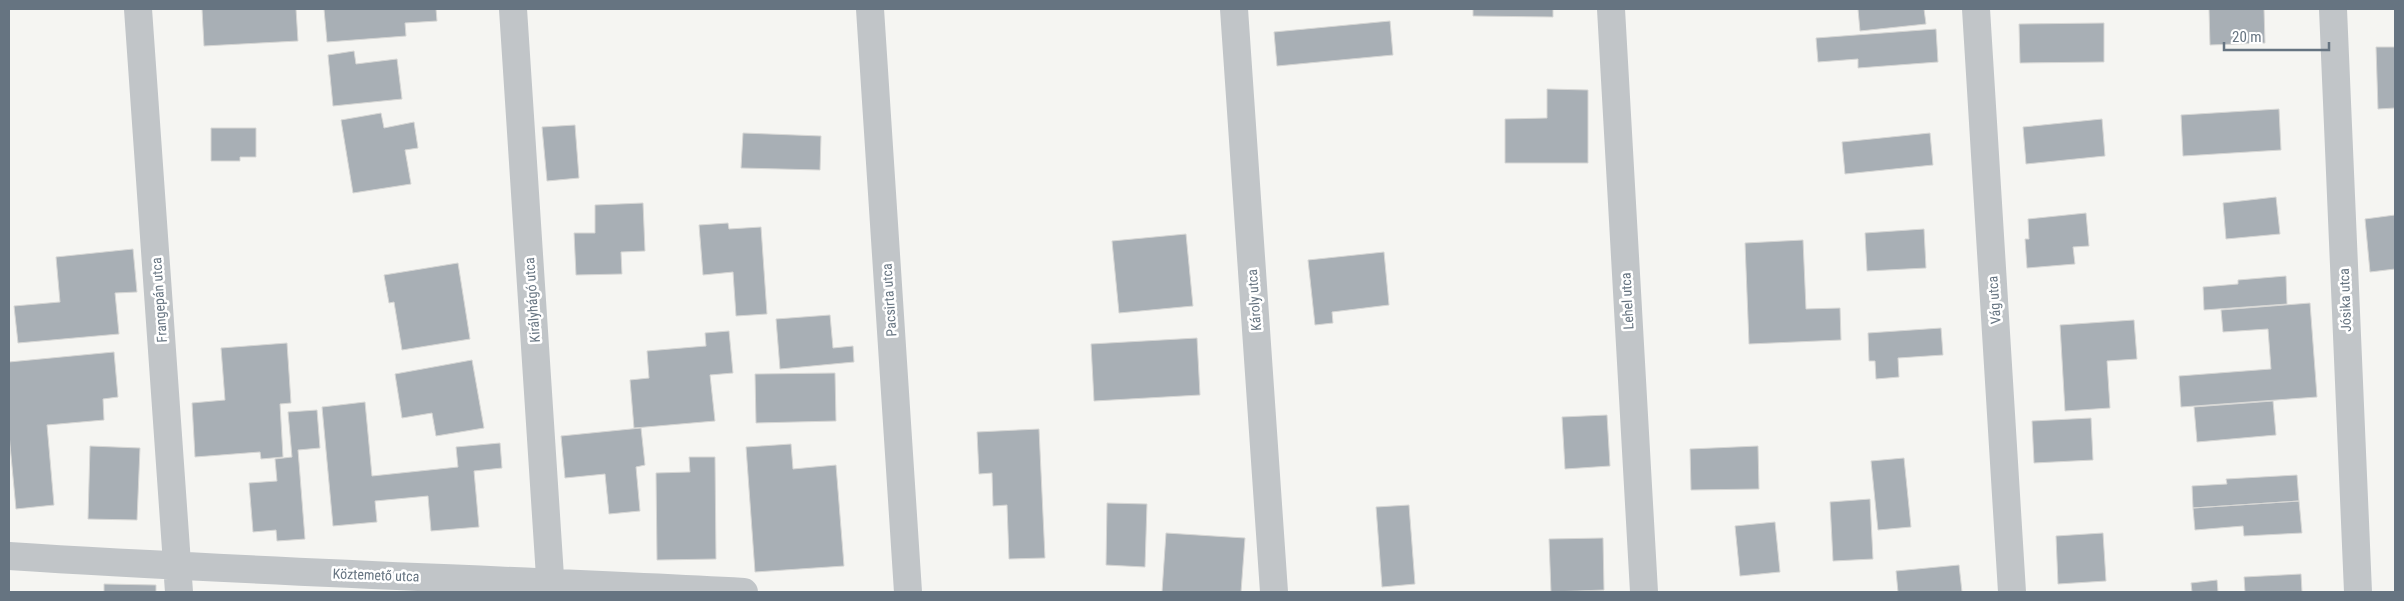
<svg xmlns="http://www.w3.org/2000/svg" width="2404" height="601" font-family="'Roboto Condensed',sans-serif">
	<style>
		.building { fill: #a8afb5; stroke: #d7d7d5 }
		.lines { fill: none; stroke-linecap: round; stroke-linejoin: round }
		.street { stroke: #c1c5c8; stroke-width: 28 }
		.labels { text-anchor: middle; stroke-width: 5; stroke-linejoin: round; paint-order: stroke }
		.street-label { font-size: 14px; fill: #667481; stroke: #fff }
	</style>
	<rect width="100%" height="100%" fill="#f5f5f2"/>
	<path class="building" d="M202 9H296L298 41 204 46Z
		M324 9H436L437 21 405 23 406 36 327 42Z
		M1473 9H1553V17L1473 16Z
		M1858 9H1924L1926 24 1860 31Z
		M2209 9H2264L2265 43 2210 45Z
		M1390 21 1393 55 1277 66 1274 32Z
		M2104 23V62L2020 63 2019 24Z
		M1936 29 1938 62 1858 68V59L1818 62 1816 38Z
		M2376 47H2395V108L2378 109Z
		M354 51 356 64 397 59 402 99 333 106 328 55Z
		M1547 89 1588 90V163H1505V119L1547 118Z
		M2279 109 2281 150 2183 156 2181 115Z
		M381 113 384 128 414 122 418 148 405 150 411 184 353 193 341 120Z
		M2102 119 2105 156 2026 164 2023 127Z
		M575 125 579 178 547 181 542 127Z
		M211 128H256V157H240V161H211Z
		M743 133 821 136 820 170 741 168Z
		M1930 133 1933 165 1845 174 1842 142Z
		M2276 197 2280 234 2226 239 2223 203Z
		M643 203 645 251 621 252 622 274 576 275 574 233H595V205Z
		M2086 213 2089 246 2073 247 2075 264 2027 268 2025 239H2029L2028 219Z
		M2395 215V269L2370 272 2365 219Z
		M728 223 729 229 761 227 767 314 736 316 733 272 703 275 699 225Z
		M1924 229 1926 268 1867 271 1865 233Z
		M1186 234 1193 306 1119 313 1112 241Z
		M1803 240 1806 309 1840 308 1841 340 1749 344 1745 243Z
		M133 249 137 292 115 293 119 334 18 343 14 306 60 302 56 257Z
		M1384 252 1389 305 1332 312 1333 323 1315 325 1308 260Z
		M458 263 470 339 402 350 394 302 389 303 384 275Z
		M2286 276 2287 304 2204 310 2203 287 2238 284V280Z
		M2310 303 2317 397 2181 407 2179 376 2271 369 2268 329 2223 332 2221 310Z
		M830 315 833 348 853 346 854 362 780 369 776 319Z
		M2134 320 2137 359 2107 361 2110 408 2065 411 2060 325Z
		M1941 328 1943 355 1898 358 1899 377 1876 379 1875 361H1869L1868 333Z
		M729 331 733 373 710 375 715 421 634 428 630 380 649 378 647 351 706 346 705 333Z
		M1197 338 1200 395 1094 401 1091 344Z
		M287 343 291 403 280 404 283 457 261 459 260 452 195 457 192 403 225 400 221 348Z
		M114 352 118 397 103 399 104 420 47 425 54 505 16 509 9 434V362Z
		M472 360 484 428 436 436 432 413 402 418 395 374Z
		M835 373 836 421 756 423 755 374Z
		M2273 401 2276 435 2197 442 2194 407Z
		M365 402 372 476 458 467 456 447 500 443 502 468 474 471 479 527 431 531 428 496 375 501 377 522 333 526 322 407Z
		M317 410 320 448 298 450 305 539 277 541 276 530 253 532 249 483 277 481 275 459 292 457 288 412Z
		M1607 415 1610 466 1565 469 1562 417Z
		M2091 418 2093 460 2034 463 2032 421Z
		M641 428 645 465 636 467 640 511 609 514 605 474 565 478 561 436Z
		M1039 429 1045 558 1009 559 1007 505 993 506 992 473 979 474 977 432Z
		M791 444 793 469 836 465 844 566 755 572 746 447Z
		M90 446 140 448 137 520 88 519Z
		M1758 446 1759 489 1691 490 1690 449Z
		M689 457H715L716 559 657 560 656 473 690 472Z
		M1904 458 1911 527 1878 530 1871 461Z
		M2297 475 2299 501 2193 508 2192 486 2227 484 2226 479Z
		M1870 499 1873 559 1833 561 1830 502Z
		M2299 501 2302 533 2244 536 2243 526 2195 530 2193 508Z
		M1107 503 1147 504 1145 567 1106 565Z
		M1409 505 1415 584 1382 587 1376 507Z
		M1775 522 1780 572 1740 576 1735 526Z
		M1166 533 1245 538 1241 592H1162Z
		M2103 533 2106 581 2058 584 2056 536Z
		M1603 538 1604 590 1551 592 1549 539Z
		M1959 565 1962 592H1898L1896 571Z
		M2301 574 2302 592H2245L2244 577Z
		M2217 580 2218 592H2192L2191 583Z
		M104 584 156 585V592H104Z"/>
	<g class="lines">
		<path class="street" d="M138 9 179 592
			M513 9 551 592
			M870 9 908 592
			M1234 9 1274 592
			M1611 9 1644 592
			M1976 9 2012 592
			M2333 9 2358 592
			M9 556C254 572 499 579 744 592"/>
	</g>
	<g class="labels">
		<g class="street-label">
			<text transform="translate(159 300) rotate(-94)" y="5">Frangepán utca</text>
			<text transform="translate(532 300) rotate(-94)" y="5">Királyhágó utca</text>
			<text transform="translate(889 300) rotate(-94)" y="5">Pacsirta utca</text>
			<text transform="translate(1254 300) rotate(-94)" y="5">Károly utca</text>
			<text transform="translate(1994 300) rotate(-94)" y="5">Vág utca</text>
			<text transform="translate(2345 300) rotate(-92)" y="5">Jósika utca</text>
			<text transform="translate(1627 301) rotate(-93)" y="5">Lehel utca</text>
			<text transform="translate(376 575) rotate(2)" y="5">Köztemető utca</text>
		</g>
	</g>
	<rect width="2404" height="601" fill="none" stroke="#667481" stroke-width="20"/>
	<path d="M2224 42v8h105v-8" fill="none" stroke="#667481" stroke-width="2.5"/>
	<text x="2232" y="42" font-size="15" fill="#667481" stroke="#ffffff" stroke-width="4" paint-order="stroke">20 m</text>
</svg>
